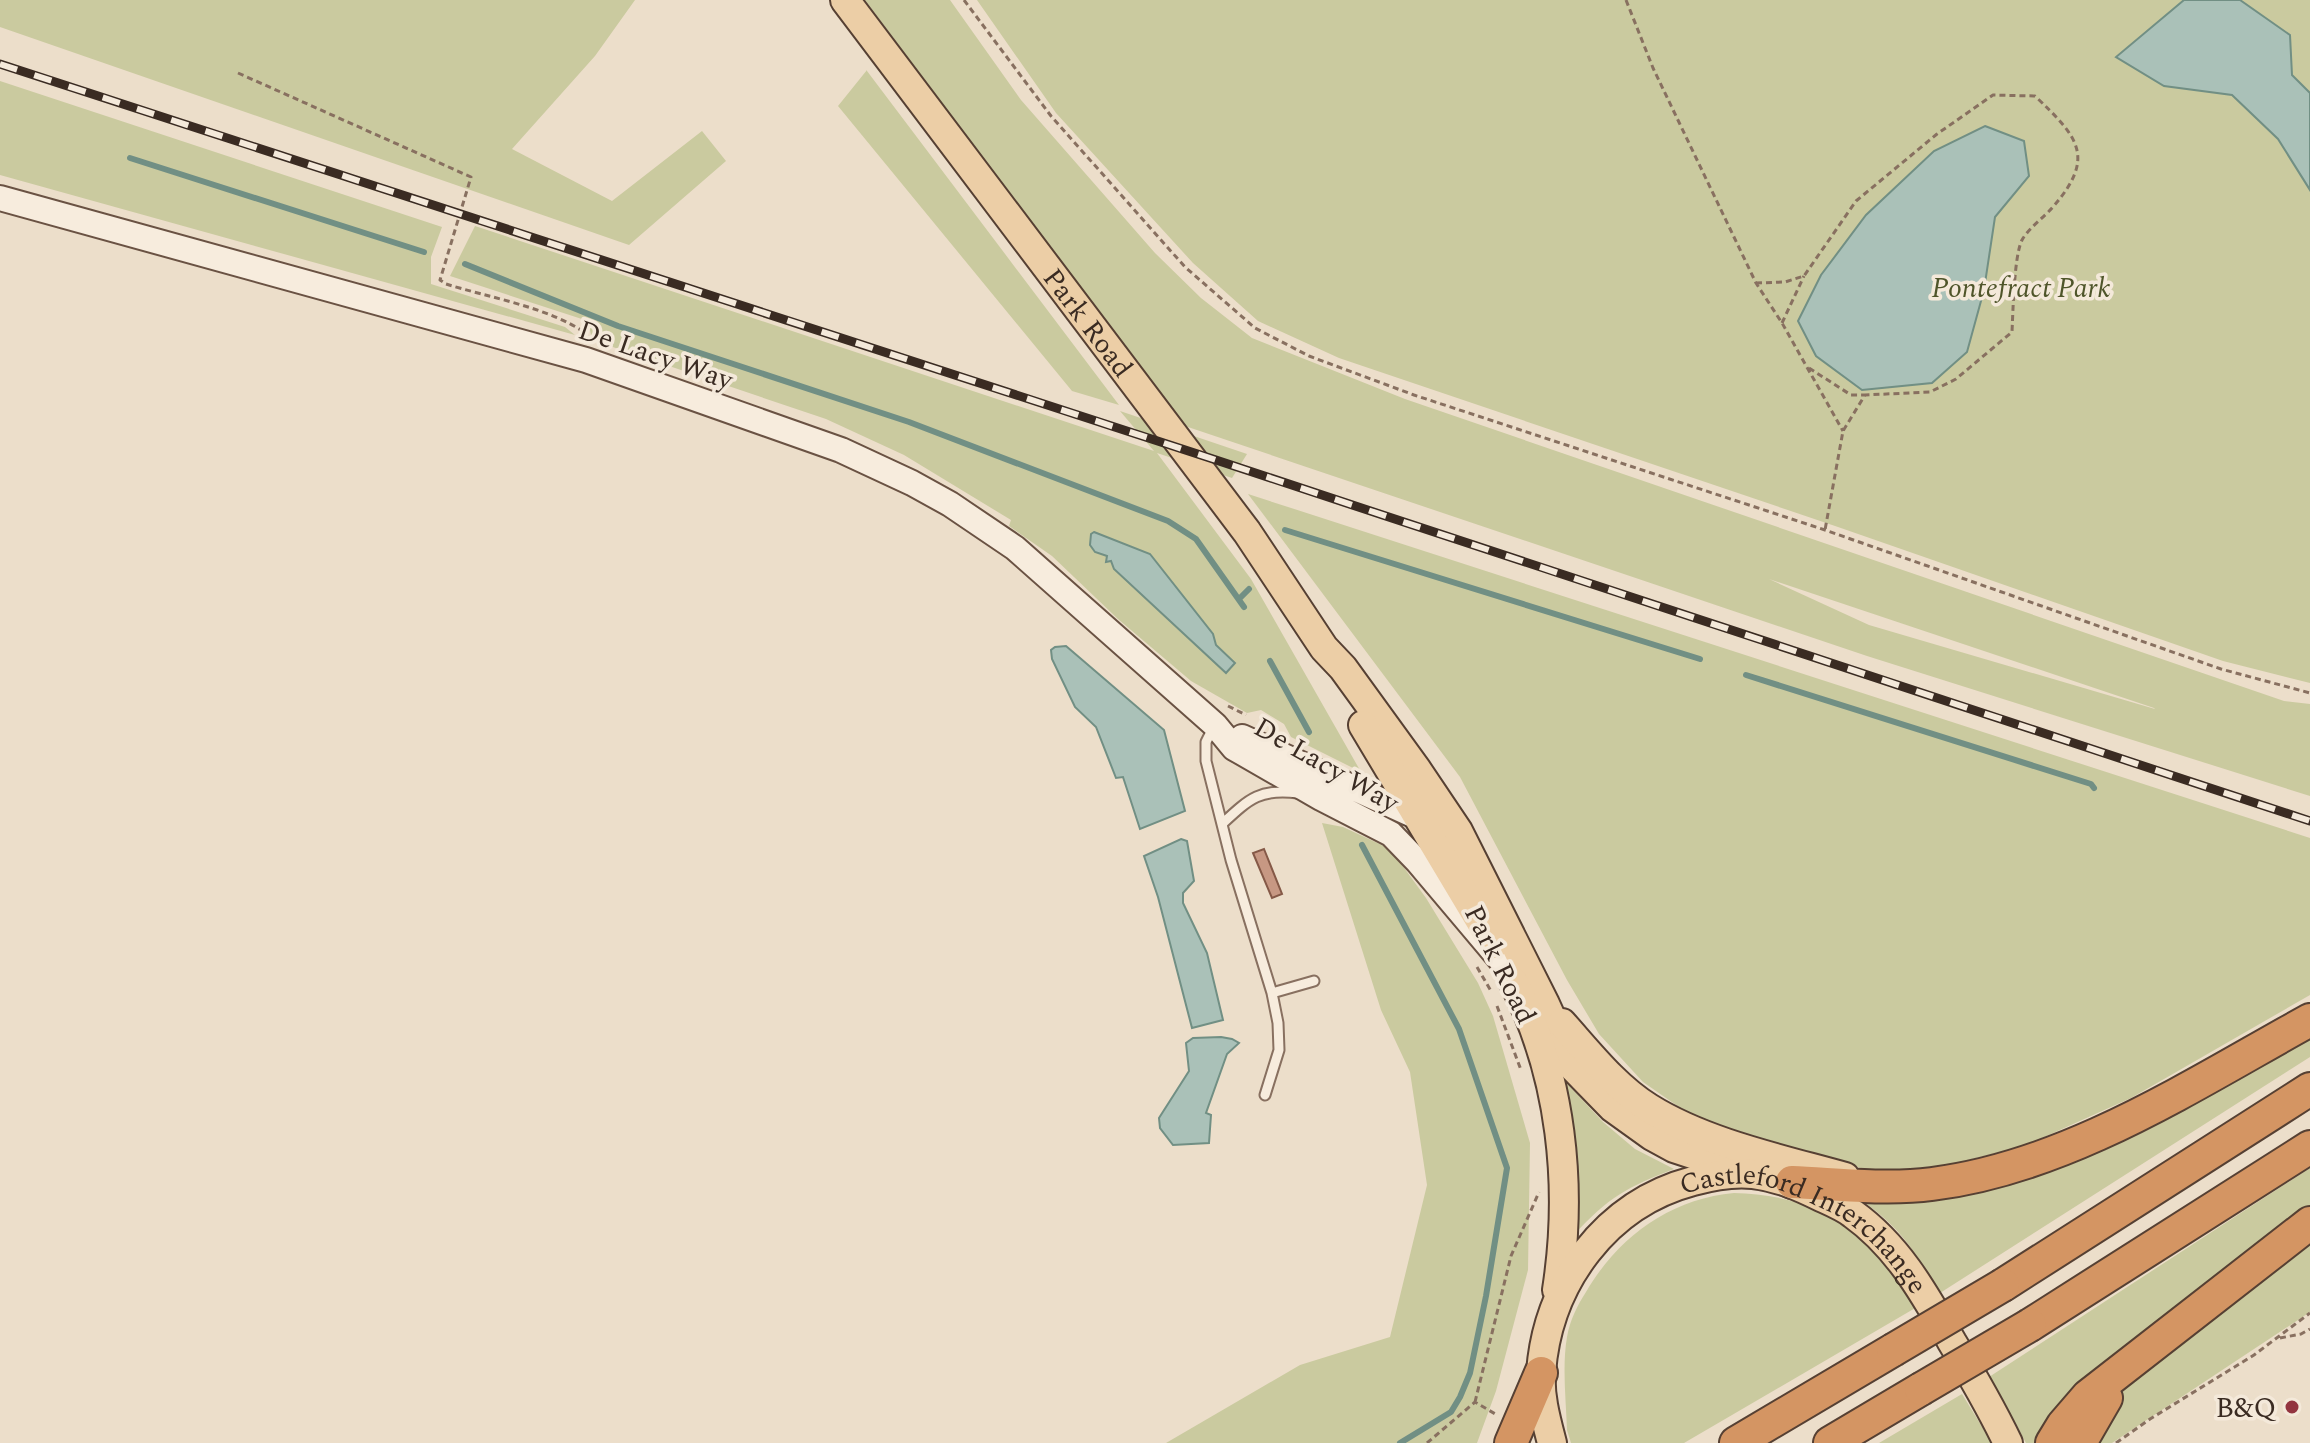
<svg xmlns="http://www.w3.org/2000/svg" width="2310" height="1443" font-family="Spectral,serif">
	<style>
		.green { fill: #caca9f; fill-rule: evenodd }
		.water { fill: #aac1b8; stroke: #718f84; stroke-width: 2 }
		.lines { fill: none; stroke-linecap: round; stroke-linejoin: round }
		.stream { stroke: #718f84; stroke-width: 6 }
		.building { fill: #c79883; stroke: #855947; stroke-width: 2 }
		.lane-casing { stroke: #887060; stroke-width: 13 }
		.secondary-casing { stroke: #6a5243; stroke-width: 28 }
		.primary-casing { stroke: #564033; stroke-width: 32 }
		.highway-casing { stroke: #564033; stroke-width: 36 }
		.path { stroke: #887060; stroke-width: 3; stroke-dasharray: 6 4; stroke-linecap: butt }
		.lane { stroke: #f7ecdd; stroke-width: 9 }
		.secondary { stroke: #f7ecdd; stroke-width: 24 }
		.primary { stroke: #eccea6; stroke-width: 28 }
		.highway { stroke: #d49563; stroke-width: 32 }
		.rail-casing { stroke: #3a2b22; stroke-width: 9 }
		.rail { stroke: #f4e9da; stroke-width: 6; stroke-dasharray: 18; stroke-linecap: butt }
		.highway-bridge-casing { stroke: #564033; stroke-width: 36; stroke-linecap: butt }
		.highway-bridge { stroke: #d49563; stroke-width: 32 }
		.poi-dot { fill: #93343f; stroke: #f4e9da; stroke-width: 3 }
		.labels { text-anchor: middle; stroke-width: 7; stroke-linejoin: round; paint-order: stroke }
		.park-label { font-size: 28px; font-style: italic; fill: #4f552a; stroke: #f4e9da }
		.street-label { font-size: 28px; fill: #3a2b22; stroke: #f4e9da }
		.poi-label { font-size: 28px; fill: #3a2b22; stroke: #f4e9da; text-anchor: end }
	</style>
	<rect width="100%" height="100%" fill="#ecdeca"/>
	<path class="green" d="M0 0H635L595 56 512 149 612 201 702 131 726 161 629 245 0 27Z
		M865 0H950L1021 100 1155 253 1201 298 1252 338 1405 399 2284 701 2310 704V796L1867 656 1182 425ZM1769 579 2154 708 2155 709 1869 625Z
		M977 0H2310V683L2223 661 1838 527 1339 358 1258 321 1193 263 1056 113Z
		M867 70V71L1119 405 1072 391 838 106Z
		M0 81 442 227 431 257V284L565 327 575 335 0 175Z
		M475 226 1154 451 1120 411 1247 454 1232 478 1157 453 1251 579 1361 772 1291 737 1284 724 1261 710 1247 713 1191 681 1118 619 1052 556 1009 526 1011 520 904 455 826 419 592 340 588 321 450 276ZM1104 554H1150L1213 634 1216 645 1234 664 1225 673Z
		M1248 494 2310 838V995L2131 1098 2024 1146 1932 1169 1869 1170 1712 1130 1643 1082 1599 1034 1567 980 1460 777Z
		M1322 823 1343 827 1384 846 1394 854 1426 898 1478 983 1493 1016 1530 1143 1528 1270 1496 1391 1477 1443H1166L1300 1365 1390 1337 1427 1185 1410 1072 1381 1010Z
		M2310 1031V1057L1940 1293C1911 1246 1898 1223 1850 1193L1956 1189Z
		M1560 1076 1603 1122 1635 1149 1674 1169C1629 1186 1607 1198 1574 1235 1580 1178 1576 1131 1560 1076Z
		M2310 1168V1205L2080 1381 2068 1393 2035 1443H2026L1989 1377Z
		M1734 1193C1777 1194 1824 1205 1858 1234 1881 1254 1899 1282 1917 1307L1684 1443H1571L1567 1430C1566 1400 1562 1366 1567 1337 1570 1320 1577 1306 1586 1292 1618 1237 1670 1199 1734 1193Z
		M2310 1241V1312L2112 1443H2084L2117 1396 2227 1303Z
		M1962 1394 1992 1443H1879Z"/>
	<path class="water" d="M2184 0H2240L2290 35 2292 75 2310 93V190L2278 139 2232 95 2164 86 2116 57Z
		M1985 126 2024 141 2029 176 1995 217 1984 290 1967 352 1932 383 1862 390 1816 356 1798 321 1821 275 1866 215 1934 151Z
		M1094 532 1150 554 1213 634 1216 645 1235 663 1226 673 1114 569 1111 561 1106 562 1107 556 1095 552 1090 545 1091 534Z
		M1066 646 1164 730 1185 811 1140 829 1123 777 1116 778 1096 727 1075 707 1052 659 1051 650 1055 647Z
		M1181 839 1187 841 1194 881 1183 893V903L1207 953 1223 1020 1192 1028 1158 897 1144 856Z
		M1221 1037 1232 1039 1239 1043 1227 1054 1206 1113 1211 1115 1209 1143 1173 1145 1160 1128 1159 1118 1189 1071 1186 1043 1193 1038Z"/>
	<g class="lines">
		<path class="stream" d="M130 158 424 252
			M465 264 618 326 909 422 1168 521 1196 539 1244 607
			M1285 530 1700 659
			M1239 599 1249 589
			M1270 661 1309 732
			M1746 675 2091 784 2094 788
			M1362 845 1459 1029 1507 1168 1486 1296 1470 1373 1460 1397 1451 1412 1400 1443"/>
	</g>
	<path class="building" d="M1264 849 1282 894 1272 898 1253 853Z"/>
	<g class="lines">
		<defs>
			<path id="lane" d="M1213 728 1206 742V761L1231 860 1272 993 1278 1023 1279 1050 1265 1095
				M1222 824C1249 799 1260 788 1298 793
				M1272 993 1314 981"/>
			<path id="secondary" d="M0 198 586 360 841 450 912 483 950 504 1015 548 1215 725 1234 748 1321 798 1391 834 1418 862 1504 964
				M1242 737 1424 820"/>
			<g id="primary">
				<path id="s1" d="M845 0 1247 532 1324 648 1343 668 1417 770 1458 831 1545 1004 1574 1068 1613 1108 1652 1136 1674 1148 1750 1173"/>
				<path d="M1363 725 1494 944"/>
				<path d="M1513 981C1562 1075 1573 1187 1557 1290"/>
				<path d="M1562 1023C1588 1052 1615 1087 1649 1108 1705 1143 1781 1159 1845 1177"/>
				<path id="s2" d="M1552 1443C1546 1420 1539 1395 1541 1372 1548 1282 1606 1204 1693 1181 1711 1176 1734 1172 1753 1174 1778 1177 1799 1186 1821 1197 1832 1202 1844 1207 1853 1214 1899 1247 1925 1295 1952 1342 1972 1375 1991 1408 2008 1443"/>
			</g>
			<path id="highway" d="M1792 1182C1838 1184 1887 1190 1932 1184 2068 1167 2192 1085 2310 1020
				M2003 1285 2310 1089
				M2030 1325 2310 1147
				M1511 1443 1541 1373
				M1736 1443 1893 1350
				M1830 1443 1921 1389
				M2052 1443 2063 1425 2088 1396 2310 1223
				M2080 1443 2106 1398"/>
		</defs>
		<use href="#lane" class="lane-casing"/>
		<use href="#secondary" class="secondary-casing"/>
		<use href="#primary" class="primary-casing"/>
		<use href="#highway" class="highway-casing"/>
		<path class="path" d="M964 0 1051 116 1185 267 1255 328 1309 356 1414 395 1825 530 2221 669 2310 693
			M1626 0 1653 68 1756 283 1782 323 1843 431
			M238 73 471 177 440 280 446 284C487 297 551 308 585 333V337
			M1756 283 1785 282 1804 276 1856 201 1937 134 1993 95 2035 96C2078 137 2097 157 2052 208 2043 218 2028 229 2022 240 2014 256 2013 312 2012 332L1956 379 1930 392 1865 395 1843 431 1825 530
			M1782 323 1804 276
			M1809 368 1851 395H1865
			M1228 706 1246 715
			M1477 967 1491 991
			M1497 1006 1521 1070
			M2280 1338 2301 1334 2310 1329
			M1475 1402 1511 1256 1539 1192
			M1427 1443 1475 1402 1497 1415
			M2116 1443 2150 1419 2254 1355 2310 1313"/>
		<use href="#lane" class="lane"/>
		<use href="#secondary" class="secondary"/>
		<use href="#primary" class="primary"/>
		<use href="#highway" class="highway"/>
		<defs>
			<path id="rail" d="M0 64 1216 460 2310 821"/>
		</defs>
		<use href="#rail" class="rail-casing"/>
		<use href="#rail" class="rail"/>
		<defs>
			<path id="highway-bridge" d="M1893 1350 2003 1285
				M1921 1389 2030 1325"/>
		</defs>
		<use href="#highway-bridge" class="highway-bridge-casing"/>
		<use href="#highway-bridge" class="highway-bridge"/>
	</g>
	<circle class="poi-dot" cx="2292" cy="1407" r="8"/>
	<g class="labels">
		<g class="park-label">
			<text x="2021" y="297">Pontefract Park</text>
		</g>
		<g class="street-label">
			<text dy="10" stroke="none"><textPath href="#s1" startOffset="404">Park Road</textPath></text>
			<text transform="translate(656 354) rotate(19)" y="10">De Lacy Way</text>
			<text transform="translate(1327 764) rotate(30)" y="10">De Lacy Way</text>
			<text transform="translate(1501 964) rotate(64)" y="10">Park Road</text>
			<text dy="10" stroke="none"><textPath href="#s2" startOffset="462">Castleford Interchange</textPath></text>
		</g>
		<g class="poi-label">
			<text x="2276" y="1417">B&amp;Q</text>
		</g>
	</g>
</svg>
